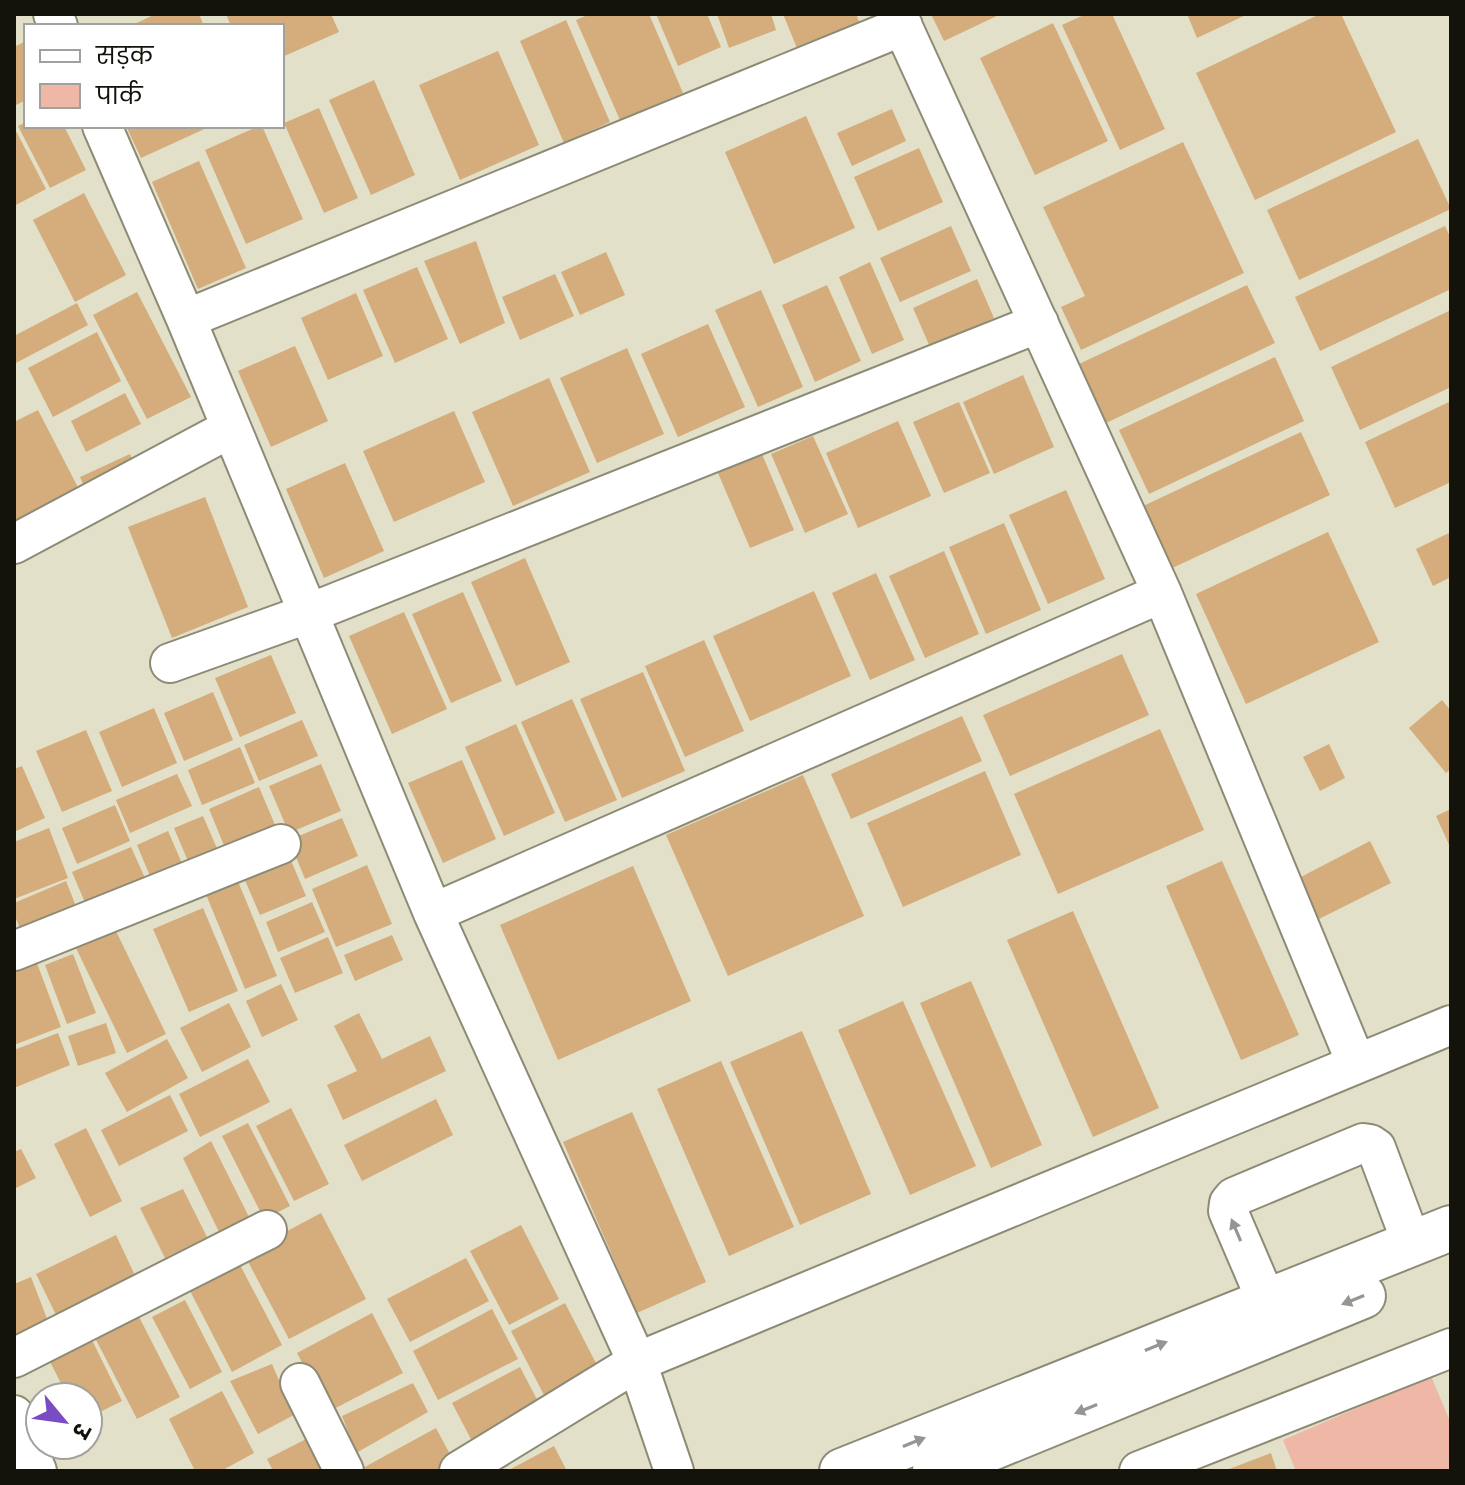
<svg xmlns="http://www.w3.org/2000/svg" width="1465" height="1485" font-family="Poppins,'Noto Sans Devanagari',sans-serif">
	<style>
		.green { fill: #eeb7a6 }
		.building { fill: #d5ac7b }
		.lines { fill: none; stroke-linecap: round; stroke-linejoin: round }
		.minor-casing { stroke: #8d8b75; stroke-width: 42 }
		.highway-casing { stroke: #8d8b75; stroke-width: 48 }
		.minor { stroke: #fff; stroke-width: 38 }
		.highway { stroke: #fff; stroke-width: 44 }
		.oneway { fill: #959591 }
	</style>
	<rect width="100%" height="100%" fill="#e2e0c8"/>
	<path class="green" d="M1431 1376 1451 1424V1471H1296L1283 1440Z"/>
	<path class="building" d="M156 14H199L204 26H130Z
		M226 14H331L339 32 282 57V26H231Z
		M590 14H649L683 93 620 120 576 20Z
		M656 14H707L721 47 678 66Z
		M717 14H771L776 30 729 48Z
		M783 14H856L861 26 799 53Z
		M931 14H1001L944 41Z
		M1086 14H1112L1165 129 1120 150 1062 25Z
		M1187 14H1248L1197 38Z
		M1320 14H1341L1396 132 1255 200 1196 73Z
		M566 20 610 122 564 143 520 41Z
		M1053 23 1108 141 1035 175 980 58Z
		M26 41V100L14 106V47Z
		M498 51 539 145 460 180 419 85Z
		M374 80 415 175 371 195 329 100Z
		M319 108 358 198 324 213 284 123Z
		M892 109 906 141 852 166 837 133Z
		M806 116 855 228 774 264 725 152Z
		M26 122V126H64L86 170 50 188 18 126Z
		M126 126H211L141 158Z
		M259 126H262L303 219 246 244 205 150Z
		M14 127 46 189 14 206Z
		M1418 139 1451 209 1299 280 1267 210Z
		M1183 142 1244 273 1081 350 1061 307 1085 296 1043 207Z
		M919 148 943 202 878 231 854 177Z
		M199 161 246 268 198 289 152 182Z
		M84 193 126 275 75 302 33 220Z
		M951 226 971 271 900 302 880 258Z
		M1445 226 1451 239V289L1320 351 1295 297Z
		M476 241 505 323 460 344 424 261Z
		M606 252 625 295 580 315 561 272Z
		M870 262 904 340 872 354 839 277Z
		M417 267 448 339 395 363 363 290Z
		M555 274 574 316 520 340 502 297Z
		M977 279 994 318 930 347 913 308Z
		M827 285 861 361 815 382 782 305Z
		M1247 285 1275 343 1106 423 1079 364Z
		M761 290 803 387 758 407 715 310Z
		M137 292 191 397 147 419 93 315Z
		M356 293 383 356 328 380 301 318Z
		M77 303 88 325 14 364V336Z
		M1451 310V387L1360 430 1331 367Z
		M708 324 745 407 678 437 641 354Z
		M97 332 121 381 53 417 28 368Z
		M295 346 328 421 271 447 238 371Z
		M627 348 664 434 597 463 560 378Z
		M1275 357 1304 421 1149 494 1119 430Z
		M1023 375 1054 447 994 474 963 402Z
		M549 378 590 472 513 506 472 412Z
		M125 393 141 424 86 452 71 421Z
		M1451 401V482L1395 508 1365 442Z
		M959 402 990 473 944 493 913 422Z
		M38 410 85 501 14 538V422Z
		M454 411 485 482 394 522 363 451Z
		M898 421 931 496 858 528 826 453Z
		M1301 432 1330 495 1170 569 1141 507Z
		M813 436 848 514 805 533 771 454Z
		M130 454 138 473 88 496 80 477Z
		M762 454 794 530 750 548 718 473Z
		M345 463 384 551 324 578 286 489Z
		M1066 490 1105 579 1048 604 1009 515Z
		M205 497 248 607 172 638 128 527Z
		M1004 523 1041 610 986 634 949 547Z
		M1328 532 1379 642 1246 704 1196 594Z
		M1451 532V577L1433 586 1416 549Z
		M944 551 979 634 925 658 889 576Z
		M525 558 570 662 516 686 471 582Z
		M876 573 915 660 870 680 832 593Z
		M814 591 851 676 750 721 713 636Z
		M463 592 502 681 451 703 412 614Z
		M404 612 447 709 392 734 349 636Z
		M704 640 744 731 685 757 645 666Z
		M1122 654 1149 715 1010 776 983 715Z
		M271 655 296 713 240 737 215 678Z
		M643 672 685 771 622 798 580 699Z
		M213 692 233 740 184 761 164 713Z
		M572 699 617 800 565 822 521 722Z
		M1442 700 1451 711V769L1446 773 1409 728Z
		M154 708 177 763 122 787 99 732Z
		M962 716 982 761 851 819 831 774Z
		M302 720 318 756 259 781 244 745Z
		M516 724 555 813 504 836 465 747Z
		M1160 729 1204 830 1058 894 1014 794Z
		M86 730 112 791 62 812 36 751Z
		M1329 744 1345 778 1320 791 1303 757Z
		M240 747 255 783 202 805 188 770Z
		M462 760 496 839 443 863 408 783Z
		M321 764 341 811 289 833 269 786Z
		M22 766 45 818 14 832V769Z
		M985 771 1021 855 903 907 867 823Z
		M177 774 192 806 130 833 116 800Z
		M803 775 864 916 728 976 666 835Z
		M259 787 281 839 230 860 209 809Z
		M115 805 130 841 77 864 62 828Z
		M1451 809V849L1436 816Z
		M203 816 222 860 193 873 174 828Z
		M342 818 358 856 305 879 289 840Z
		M49 828 68 878 14 899V842Z
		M168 831 187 875 155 888 137 845Z
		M1370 841 1391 883 1319 919 1299 878Z
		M131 847 149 887 89 912 72 872Z
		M290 858 306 896 260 915 244 878Z
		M1222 861 1299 1035 1241 1060 1166 886Z
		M367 865 392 924 336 947 312 889Z
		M633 866 691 1001 558 1060 500 925Z
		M237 879 277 976 245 989 205 892Z
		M66 881 81 919 26 942 14 914V903Z
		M312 902 325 932 278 952 266 922Z
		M203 908 238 991 189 1012 153 929Z
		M1073 911 1159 1108 1093 1137 1007 940Z
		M113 925 166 1034 127 1053 74 944Z
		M392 935 403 960 355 981 344 955Z
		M328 937 343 973 295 993 280 958Z
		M73 954 96 1013 67 1024 45 965Z
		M35 958 61 1027 14 1045V966Z
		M971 981 1042 1145 991 1168 920 1003Z
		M281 984 298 1020 262 1037 246 1001Z
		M903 1001 976 1166 910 1195 838 1030Z
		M229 1003 251 1047 202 1072 180 1028Z
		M359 1013 382 1059 430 1036 446 1071 343 1120 327 1085 357 1071 334 1026Z
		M106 1023 116 1053 78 1066 68 1036Z
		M802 1031 871 1194 800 1225 730 1062Z
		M58 1033 70 1065 14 1088V1050Z
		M167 1039 188 1078 127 1112 105 1073Z
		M248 1059 270 1102 200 1137 179 1094Z
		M721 1061 794 1227 729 1256 657 1089Z
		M170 1095 188 1131 119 1166 101 1130Z
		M436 1099 453 1135 362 1181 344 1145Z
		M291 1108 329 1184 294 1201 256 1126Z
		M632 1112 706 1282 637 1313 563 1142Z
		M248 1123 290 1206 264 1219 222 1136Z
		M86 1128 122 1201 90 1217 54 1144Z
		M211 1141 250 1219 220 1234 183 1158Z
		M21 1149 36 1178 14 1189V1152Z
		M183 1189 207 1237 165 1258 140 1208Z
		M321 1213 366 1299 289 1339 244 1254Z
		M521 1225 559 1299 509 1325 470 1251Z
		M116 1235 139 1284 60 1323 36 1274Z
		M466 1258 489 1301 410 1342 387 1299Z
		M239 1263 282 1345 232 1372 189 1289Z
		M31 1277 51 1329 14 1338V1284Z
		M185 1300 222 1372 190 1389 152 1317Z
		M565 1303 599 1369 545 1397 511 1331Z
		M492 1309 518 1359 438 1400 413 1351Z
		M136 1311 180 1397 137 1419 93 1334Z
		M372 1313 403 1373 328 1412 297 1353Z
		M88 1332 122 1401 88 1418V1397H68L46 1354Z
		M272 1364 294 1415 258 1434 230 1381Z
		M520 1367 542 1409 474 1445 452 1403Z
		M413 1383 428 1412 356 1453 342 1416Z
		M222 1391 254 1453 221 1471H195L169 1419Z
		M436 1428 454 1462 436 1471H362L361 1469Z
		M310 1437 325 1471H273L267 1459Z
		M554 1446 567 1471H507Z
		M1271 1453 1277 1471H1224Z"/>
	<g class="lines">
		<defs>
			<path id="minor" d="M53 14 58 26
				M897 14 1162 593 1356 1063
				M102 126 186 319 433 913 637 1362 674 1471
				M186 319 903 26
				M14 544 231 428
				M170 663 307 614 1039 323
				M433 913 1162 593
				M14 951 281 844
				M1267 1302 1228 1211 1229 1203 1234 1197 1363 1143 1370 1144 1376 1148 1412 1244
				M14 1358 267 1230
				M300 1383 344 1471
				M14 1415 37 1471
				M459 1471 637 1362 1451 1025
				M1139 1471 1451 1348"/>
			<path id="highway" d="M842 1471 1451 1228
				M935 1471 1363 1296"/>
		</defs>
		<use href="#minor" class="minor-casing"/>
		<use href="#highway" class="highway-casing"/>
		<use href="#minor" class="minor"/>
		<use href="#highway" class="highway"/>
	</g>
	<defs><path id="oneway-solid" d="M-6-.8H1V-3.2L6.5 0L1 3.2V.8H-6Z" transform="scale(2)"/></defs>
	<g class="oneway">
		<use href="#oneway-solid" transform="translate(1236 1230) rotate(-113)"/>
		<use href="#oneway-solid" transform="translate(1353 1300) rotate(158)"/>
		<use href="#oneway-solid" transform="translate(1156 1346) rotate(-22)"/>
		<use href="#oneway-solid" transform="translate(1086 1409) rotate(158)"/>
		<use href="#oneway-solid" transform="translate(914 1442) rotate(-22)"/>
	</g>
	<rect width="1465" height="1485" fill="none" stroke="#14130b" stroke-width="32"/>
	<rect x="24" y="24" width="260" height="104" fill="#ffffff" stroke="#a1a19d" stroke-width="2"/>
	<rect x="40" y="50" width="40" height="12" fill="#ffffff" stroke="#a1a19d" stroke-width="2"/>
	<text x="96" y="64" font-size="24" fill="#14130b">सड़क</text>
	<rect x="40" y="84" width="40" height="24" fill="#eeb7a6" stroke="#a1a19d" stroke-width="2"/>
	<text x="96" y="104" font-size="24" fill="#14130b">पार्क</text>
	<g transform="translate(64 1421) rotate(119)"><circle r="38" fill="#ffffff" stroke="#a1a19d" stroke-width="2"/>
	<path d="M0-6L14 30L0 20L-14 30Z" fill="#794cc4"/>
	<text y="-12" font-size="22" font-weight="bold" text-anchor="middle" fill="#14130b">उ</text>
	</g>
</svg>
